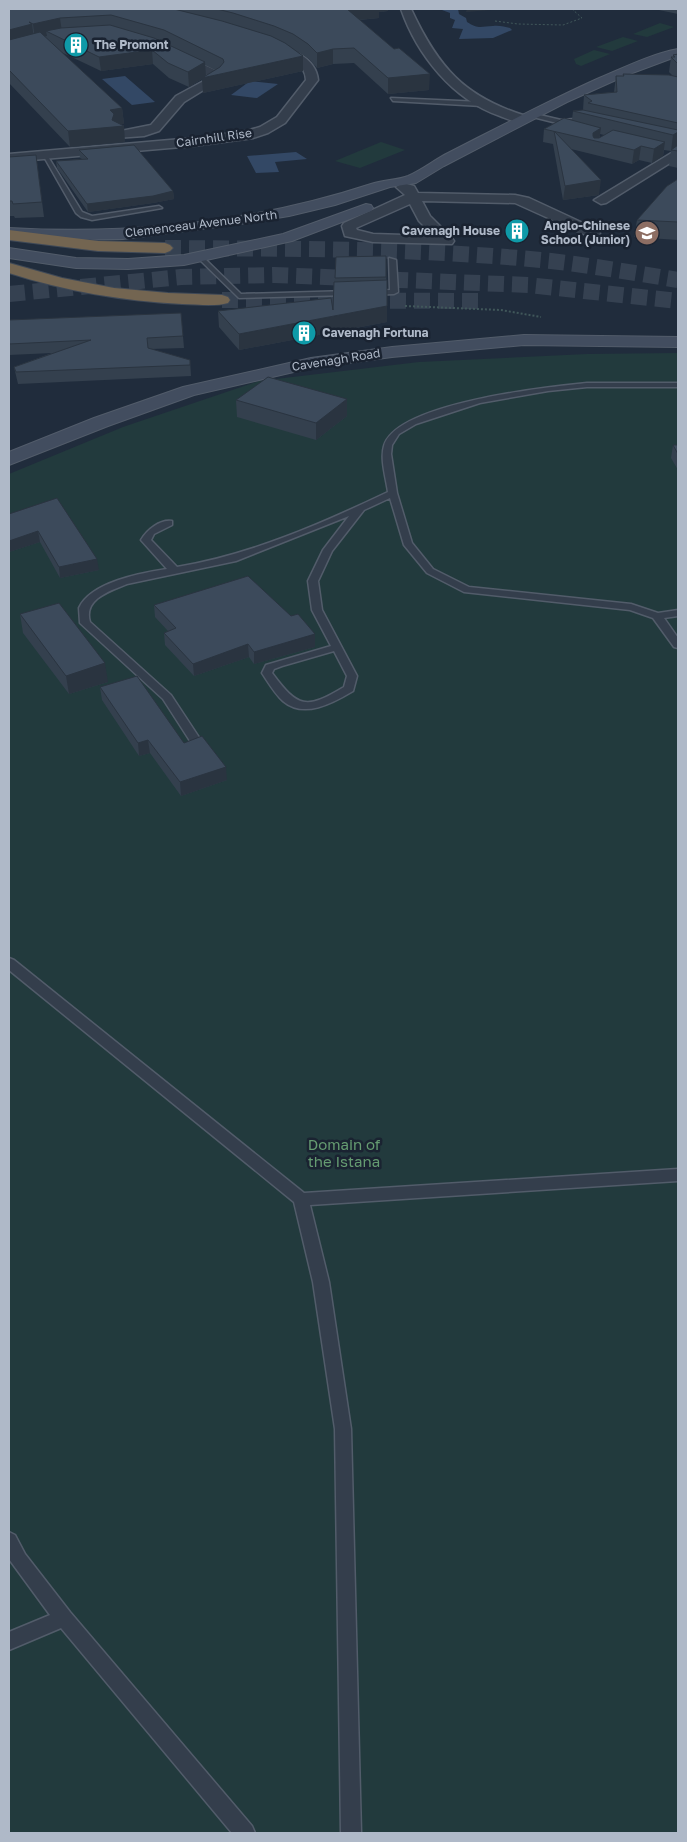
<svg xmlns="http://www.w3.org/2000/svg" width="687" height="1842" font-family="'Golos Text',sans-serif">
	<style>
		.green { fill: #223a3d }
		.water { fill: #334865 }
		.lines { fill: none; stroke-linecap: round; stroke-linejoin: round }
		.highway-tunnel { stroke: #354151; stroke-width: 16; stroke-dasharray: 16 8; stroke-linecap: butt }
		.lane-casing { stroke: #525c6a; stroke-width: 3 }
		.street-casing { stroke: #525c6a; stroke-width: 3 }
		.secondary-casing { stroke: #525c6a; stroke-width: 2 }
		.highway-casing { stroke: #3f4957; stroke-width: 2 }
		.path-far1 { stroke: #40575a; stroke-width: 1; stroke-dasharray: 2 2; stroke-linecap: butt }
		.path { stroke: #40575a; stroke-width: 2; stroke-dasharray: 2 2; stroke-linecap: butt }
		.lane { fill: #343e4c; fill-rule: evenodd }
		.street { fill: #343e4c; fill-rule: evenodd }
		.secondary { fill: #424d5f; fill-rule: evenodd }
		.highway { fill: #736551; fill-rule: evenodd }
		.wall { fill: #34404e; fill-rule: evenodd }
		.shaded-wall { fill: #2a3440 }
		.building { fill: #3c4a5b; stroke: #2a3440 }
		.labels { text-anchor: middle; stroke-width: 5; stroke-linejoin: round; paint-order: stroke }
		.far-poi-label { font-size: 12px; font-weight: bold; fill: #afb9c8; stroke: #1a2331; text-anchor: start }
		.far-street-label { font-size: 12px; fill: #afb9c8; stroke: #1a2331 }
		.park-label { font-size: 15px; fill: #659b71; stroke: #1a2331 }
	</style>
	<rect width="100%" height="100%" fill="#202c3c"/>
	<path class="green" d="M660 23 674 27 647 37 633 34Z
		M623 37 638 41 612 51 596 47Z
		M594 50 610 54 581 66 576 64 574 59Z
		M381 142 405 150 360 168 335 161Z
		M678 353V1833H9V474L123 427 259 381 419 362 587 354Z"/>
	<path class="water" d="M443 9H458L459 14 466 18 467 22C479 30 482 26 493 26 499 25 505 27 510 28L512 30 493 38 459 39 463 29 452 28 455 20 450 18V13L442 10Z
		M125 76 155 102 132 105 102 79Z
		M250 81 278 84 257 98 231 95Z
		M296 152 307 159 275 162 279 172 256 173 247 156Z"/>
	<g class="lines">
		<path class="highway-tunnel" d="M165 248C294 249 423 248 551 261 593 266 636 273 678 280
			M9 294 181 277 274 275 528 285 678 301
			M222 300 480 301"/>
		<defs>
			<path id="lane" d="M391 98 482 102 485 104 482 106 393 101Z
				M531 113 561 120 575 119 578 121 561 124 529 116Z
				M43 155H47L82 212 92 216 159 206 162 208 92 220 81 217 76 213Z
				M198 256H202L241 294 349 291 353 293 349 295 239 298 198 258Z
				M389 258 396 260 398 292 394 294 369 295 368 293 372 291 390 290Z
				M587 383H678V387H587L548 391 480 403 416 424 399 434 392 445 391 454 397 493 412 543 433 569 469 587 631 604 658 613 678 610V616L664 618 678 638V648L674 647 653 618 630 610 464 592 427 573 404 545 390 498 364 510 332 551 318 581 322 610 357 676 353 691C333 703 304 719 283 701 275 694 268 682 262 673L266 665 331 646 312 610 308 581 323 550 349 516 236 561 127 584C110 591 83 599 90 622L171 695 202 742 200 744H192L163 699 80 623 79 608C91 582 141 573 167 569L141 540C147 530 160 519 172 521V525L154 534 151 540 177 567C250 555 321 524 388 492 386 478 380 459 384 446 396 403 547 387 587 383ZM334 651 347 676 344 687C306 710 298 708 272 673L274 669 282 666Z
				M9 958 14 960 304 1193 678 1169V1181L310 1205 329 1282 351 1429 361 1833H341L335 1429 313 1282 294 1202 9 970Z
				M9 1532 15 1535 25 1554 70 1612 252 1826 255 1833H232L61 1628 9 1650V1632L50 1615 9 1559Z"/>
			<path id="street" d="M401 9H411C438 67 464 97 526 116L528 119 526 122C518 124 508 119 500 116 453 100 417 55 401 9Z
				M270 43C290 48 316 57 318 80L285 123 268 133 253 138 193 146 9 162V154L193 138 246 131 260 127 277 117 306 80C305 59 282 55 266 48L264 46Z
				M174 51 219 72 223 78 184 102 159 131 144 136 116 138 115 135 116 132 151 125 176 96 211 77 170 56 168 54Z
				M678 149V158L606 203 601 204 594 200Z
				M403 183 414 186 418 193 515 195 529 198 598 230 600 233 598 236H588L515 203 422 201 430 216 452 238 454 241 452 244 373 242 345 236 342 226 344 223 405 195 396 187ZM410 204 419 221 434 236 373 234 357 230 356 228Z"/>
			<path id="secondary" d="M678 49V56L627 75 567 102 444 166 416 183 390 187 335 205 289 216 247 223 123 239 48 240 9 237V228C131 235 255 222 371 184 383 180 398 180 408 176 422 170 434 160 448 153 497 128 546 102 597 79 623 68 651 54 678 49Z
				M366 204 371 205 373 208 371 211 292 241 184 265 128 269 76 268 9 258V248L76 258 128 259 184 255 283 234Z
				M524 335 678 337V347L524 345 392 357 311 368 194 395 108 426 9 465V452L94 418 183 387 311 358 392 347Z"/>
			<path id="highway" d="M9 230 98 241 165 243 170 245 173 248 170 251 165 253 98 251 9 240Z
				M9 263 62 278 114 288 168 293 222 295 228 297 230 300 228 303C214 307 197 304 182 304 123 301 65 291 9 273Z"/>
		</defs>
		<use href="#lane" class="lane-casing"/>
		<use href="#street" class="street-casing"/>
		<use href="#secondary" class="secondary-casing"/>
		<use href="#highway" class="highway-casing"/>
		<path class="path-far1" d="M495 21 518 24 563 25 582 18 572 9"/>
		<path class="path" d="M405 306 501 310 541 317"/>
		<use href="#lane" class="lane"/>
		<use href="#street" class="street"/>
		<use href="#secondary" class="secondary"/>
		<use href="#highway" class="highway"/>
	</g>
	<path class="wall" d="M9 9H388V11L379 12V18L360 20 429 90 388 94 354 63 333 64 317 68 309 59 297 51 303 56V71L203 93 202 79 189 87 169 78 153 64 101 71 61 52 122 108 124 124H120L125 142 70 147 9 83ZM205 65 215 70 206 75Z
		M654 9H678V14Z
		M678 54V168L669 166 671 151 664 150 663 156 652 163 639 160 632 164 571 149 599 195 563 200 553 144 543 142 544 129 572 120 573 111 583 110 584 95 614 92 616 76H623V74L673 76 669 72 671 57H673V55ZM600 134 604 135 600 138Z
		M79 150 173 191 174 199 153 203 88 212 57 168 56 161 82 159 80 158Z
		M36 155 44 217 15 218 14 216H9V157Z
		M678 179V240L634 237 637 220Z
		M386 256 387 322 239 350 219 327 218 311 333 310 336 257Z
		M181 313 184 348 151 349 190 360 191 376 18 384 14 367 52 353 9 355V320Z
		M347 399V416L316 440 237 417 236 400Z
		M673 445H678V470L671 458Z
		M57 498 99 570 60 578 40 542 9 552V514Z
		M154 605 315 647 254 664 249 657 194 676 165 645 164 633 168 631 155 617Z
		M20 614 108 682 69 694 23 633Z
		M100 687 184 743 227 780 181 796 150 753 139 756 102 700Z"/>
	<path class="shaded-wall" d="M345 9H388V11L379 12V18L345 21Z
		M467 9H503L466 12Z
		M60 18 62 32 46 31 47 36 35 39 33 24Z
		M32 24 34 39 9 46V30Z
		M333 49V64L317 68V53Z
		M152 50 153 64 101 71 99 57Z
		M303 56V71L203 93 202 79 189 87 188 72 205 62 206 77Z
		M430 74 429 90 388 94V78Z
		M122 108 124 124 115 125 124 126 125 142 70 147 68 131 110 110Z
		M601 128 599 142 592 140 593 133Z
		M678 132V147L671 150V151L673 135Z
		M665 142 663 156 652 163 654 149Z
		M641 146 639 160 632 164 634 150Z
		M601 180 599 195 563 200 565 186Z
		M173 191 174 199 153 203 88 212 87 204Z
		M387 306V322L239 350V334Z
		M347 399V416L316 440V423Z
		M38 531 40 542 9 552V541Z
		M97 559 99 570 60 578 59 567Z
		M315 634V647L254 664V652Z
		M248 644 249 657 194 676 193 664Z
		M105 663 108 682 69 694 66 676Z
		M148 740 150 753 139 756 138 743Z
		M226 767 227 780 181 796 180 782Z"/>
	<path class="building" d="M9 9H174L222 21 271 36 285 43 303 56 202 78 220 67 224 62 223 59 164 30 111 15 60 18 33 24 29 22 32 24 9 30Z
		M217 9H347L394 49 399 48 430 74 388 78 354 48 333 49 317 53 308 44 293 34 274 26 233 13Z
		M110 25 154 38 205 62 188 72 168 63 152 50 99 57 46 31 61 28Z
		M40 32 122 108 110 110 114 114 112 120 124 126 68 131 9 70V40Z
		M678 54V64L671 57H675L673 55Z
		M623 74 669 75 678 77V123L588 103 592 101 584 95 617 92 616 76H624Z
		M583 110 678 130V132L673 135 573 111Z
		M564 118 601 128 593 133V136L594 138H599L613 130 665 142 654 149 641 146 634 150 544 129Z
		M554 131 601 180 565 186Z
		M134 145 173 191 153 196 87 204 56 161 88 159 79 150Z
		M678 145V151L671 150Z
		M36 155 42 202 13 204 12 201H9V157Z
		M678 179V222L637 220 667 186Z
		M386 256V277L335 278 336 257Z
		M387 280V306L239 334 218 311 331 298 333 310 334 282Z
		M181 313 183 336 147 338 148 348 190 360V365L16 372 14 367 91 340 9 344V320Z
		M268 377 347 399 316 423 236 400Z
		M673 445H678V454Z
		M57 498 97 559 59 567 38 531 9 541V514Z
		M248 576 291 616 298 614 315 634 254 652 248 644 193 664 164 633 176 628 154 605Z
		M59 603 105 663 66 676 20 614Z
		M137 676 184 743 202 736 226 767 180 782 148 740 138 743 100 687Z"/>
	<defs>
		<symbol id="building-disc" viewBox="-11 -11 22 22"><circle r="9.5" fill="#0f9aa8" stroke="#1a2331"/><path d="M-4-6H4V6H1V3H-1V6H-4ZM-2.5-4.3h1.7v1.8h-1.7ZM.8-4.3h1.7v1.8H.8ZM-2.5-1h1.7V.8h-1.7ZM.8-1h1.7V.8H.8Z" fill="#fff"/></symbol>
		<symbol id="school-disc" viewBox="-11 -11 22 22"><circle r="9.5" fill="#8d6e63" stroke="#1a2331"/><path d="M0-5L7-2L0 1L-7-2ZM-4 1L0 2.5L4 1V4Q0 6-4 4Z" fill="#fff"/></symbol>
	</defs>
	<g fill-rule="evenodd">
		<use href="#building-disc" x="62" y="31" width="28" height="28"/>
		<use href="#building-disc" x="503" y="217" width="28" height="28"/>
		<use href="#school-disc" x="633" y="219" width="28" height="28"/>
		<use href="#building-disc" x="290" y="319" width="28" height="28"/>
	</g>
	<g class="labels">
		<g class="far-poi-label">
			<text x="94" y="49">The Promont</text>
			<text x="630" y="230" text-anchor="end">Anglo-Chinese<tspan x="630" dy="14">School (Junior)</tspan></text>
			<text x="500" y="235" text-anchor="end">Cavenagh House</text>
			<text x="322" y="337">Cavenagh Fortuna</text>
		</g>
		<g class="far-street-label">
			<text transform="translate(214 138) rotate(-8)" y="4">Cairnhill Rise</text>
			<text transform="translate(201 224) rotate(-7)" y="4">Clemenceau Avenue North</text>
			<text transform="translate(336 360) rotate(-9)" y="4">Cavenagh Road</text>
		</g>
		<g class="park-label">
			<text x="344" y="1150">Domain of<tspan x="344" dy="17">the Istana</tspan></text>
		</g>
	</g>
	<rect width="687" height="1842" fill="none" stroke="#afb9c8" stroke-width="20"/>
</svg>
